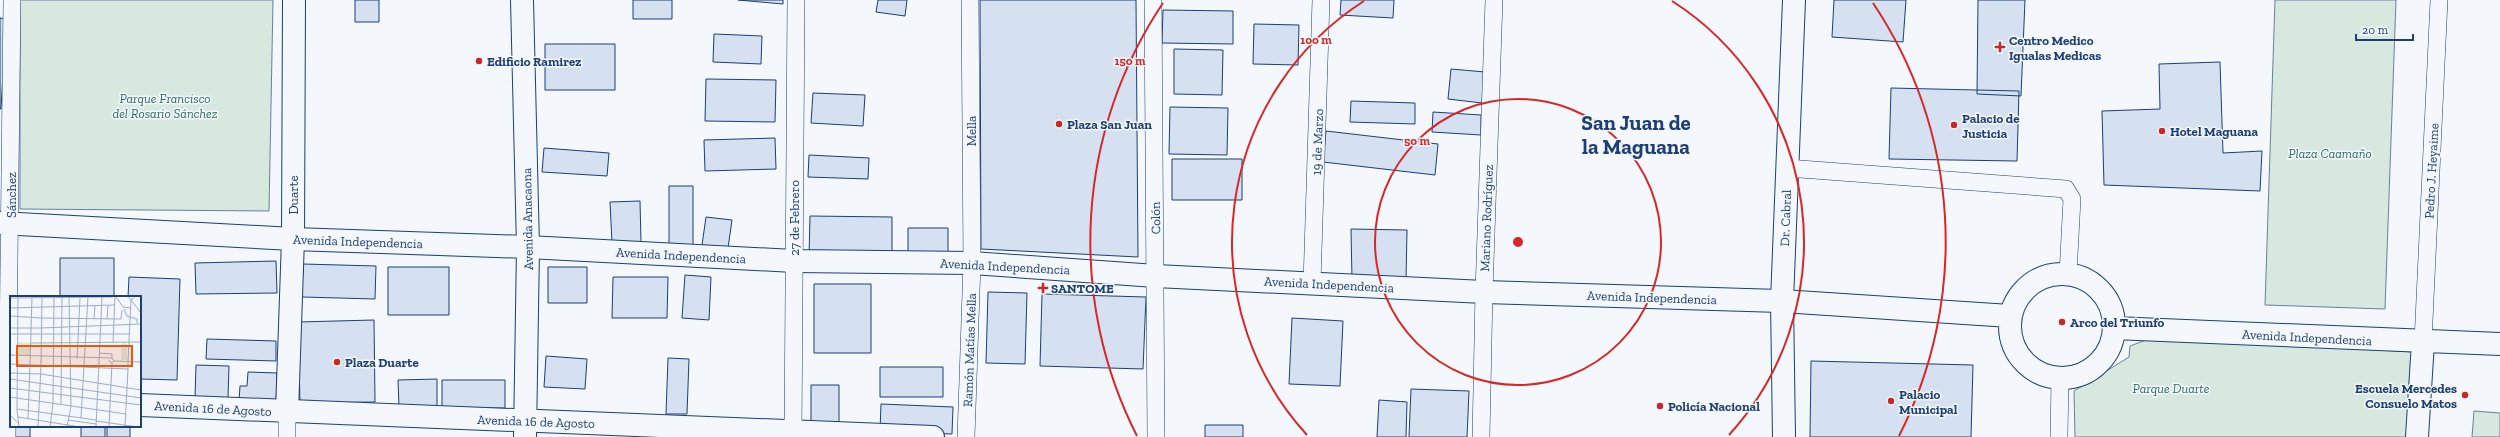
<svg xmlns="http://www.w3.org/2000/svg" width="2500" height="437" font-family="'Zilla Slab',serif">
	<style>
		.green { fill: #d7e8df; stroke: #687fa3 }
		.building { fill: #d5e0f0; stroke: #1d3f73 }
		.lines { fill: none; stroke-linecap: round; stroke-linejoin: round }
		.street-casing { stroke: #1d3f73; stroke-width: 18 }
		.secondary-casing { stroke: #1d3f73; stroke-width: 24 }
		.primary-casing { stroke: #1d3f73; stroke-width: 24 }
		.street { stroke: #f4f7fb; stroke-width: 17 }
		.secondary { stroke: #f4f7fb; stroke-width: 22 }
		.primary { stroke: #f4f7fb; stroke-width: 22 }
		.ring { fill: none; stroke: #d62828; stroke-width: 2 }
		.poi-dot { fill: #c62828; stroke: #f4f7fb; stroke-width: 1.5 }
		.labels { text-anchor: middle; stroke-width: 3; stroke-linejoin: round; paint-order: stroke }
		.poi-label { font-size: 13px; font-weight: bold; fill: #1d3f73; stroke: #f4f7fb; text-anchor: start }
		.park-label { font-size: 13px; font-style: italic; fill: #2c6c60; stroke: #f4f7fb }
		.street-label { font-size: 13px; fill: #1d3f73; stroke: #f4f7fb }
		.town-label { font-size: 21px; font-weight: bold; fill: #1d3f73; stroke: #f4f7fb }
		.inset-river { fill: none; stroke: #bed0e5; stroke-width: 2 }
		.inset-road { fill: none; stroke: #9eadc5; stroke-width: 1 }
		.view { fill: #e8590c; fill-opacity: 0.15; stroke: #e8590c; stroke-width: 2 }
		.inset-edge { fill: none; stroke: #1d3f73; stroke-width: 2 }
		.centre { fill: #d62828; stroke: #f4f7fb; stroke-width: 2 }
		.ring-label { font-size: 12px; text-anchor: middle; font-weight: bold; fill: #d62828; stroke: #f4f7fb; stroke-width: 3; stroke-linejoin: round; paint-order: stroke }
	</style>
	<rect width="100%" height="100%" fill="#f4f7fb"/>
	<path class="green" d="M20 0H273L269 211 20 209Z
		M2275 0H2396L2385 309 2265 305Z
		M2154 337 2412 352 2406 437H2075L2074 391 2129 357 2130 346Z
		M2474 411 2500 413V437H2472Z"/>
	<path class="building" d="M355 0H379V22H355Z
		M633 0H672V19H633Z
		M738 0H783V4Z
		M878 0H907L905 16 876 12Z
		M980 0H1136L1138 257 981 249Z
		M1341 0H1394L1393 18 1340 15Z
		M1834 0H1906L1903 42 1832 37Z
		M1978 0H2025L2021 96 1977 94Z
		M1163 10 1233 11V44L1162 43Z
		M0 18 6 19 1 109H0Z
		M1254 24 1299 25 1298 65 1253 64Z
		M714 34 762 36 761 64 713 62Z
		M545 44H615V90H545Z
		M1174 49 1223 50 1222 95 1174 94Z
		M2220 62 2223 153 2262 151 2260 191 2104 185 2102 111 2160 109 2159 64Z
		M1451 69 1485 72 1482 103 1448 99Z
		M706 79 776 80 775 122 705 121Z
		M1891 88 2019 91 2017 161 1889 159Z
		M813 93 865 95 863 126 811 123Z
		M1351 101 1415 103V124L1350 122Z
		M1170 107 1228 108 1227 155 1169 154Z
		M1433 112 1481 115V135L1432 132Z
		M1326 131 1438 144 1435 175 1323 162Z
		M775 138 776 169 705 171 704 140Z
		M544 148 609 153 607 176 542 172Z
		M809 155 869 158 868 179 808 177Z
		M1172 159H1242V200H1172Z
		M669 186H693V245H669Z
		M640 201 641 242 612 243 610 202Z
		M810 216 892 217V259L809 258Z
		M706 217 732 220 728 248 702 245Z
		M908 228H948V255H908Z
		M1351 229 1407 230 1406 281 1352 280Z
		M60 258H114V297H60Z
		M276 261 277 293 196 294 195 263Z
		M303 264 376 266 375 299 302 297Z
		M388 267H449V315H388Z
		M548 267H587V303H548Z
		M685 275 711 277 709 320 682 318Z
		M129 277 180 279 177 380 140 379V297H128Z
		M613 277H668L667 318H612Z
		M814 284H871V353H814Z
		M988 292 1027 293 1025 364 986 363Z
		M1042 294 1146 297 1143 369 1040 366Z
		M1292 318 1343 321 1340 386 1289 384Z
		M374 320 375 402 300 403 298 322Z
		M207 339 276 341V361L206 359Z
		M546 356 587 359 585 389 544 387Z
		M668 358 689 359 687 414H666Z
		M1811 361 1973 365 1971 437H1810Z
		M196 365 229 366 228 398 195 397Z
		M880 367H943V397H880Z
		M248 372 277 373 276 403 239 401 240 386H247Z
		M437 379V406L399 407 398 380Z
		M442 380H505V408H442Z
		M811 385H839V422H811Z
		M1411 389 1469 391 1467 437H1409Z
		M1379 400 1407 402 1406 437H1377Z
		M881 404 953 407 952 434 880 431Z
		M1205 425H1243V437H1205Z
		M11 426H30V437H10Z
		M81 426H105V437H81Z
		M107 426H130V437H107Z"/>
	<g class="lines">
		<defs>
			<path id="street" d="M1153 0 1156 437
				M1787 168 2066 189 2072 199 2068 274
				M1312 283 1321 0
				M2423 342 2439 0
				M7 437 12 0
				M287 437V412
				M793 437 796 0
				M966 437 972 263 970 0
				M1481 437 1484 292 1494 0
				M2059 437 2060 378"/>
			<path id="secondary" d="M522 0 528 247 525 437
				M287 412 293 239 294 0
				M1784 437 1782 301 1794 0"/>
			<path id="primary" d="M0 223 293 239 528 247 794 261 972 263 1156 276 1484 292 1782 301 2010 316
				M2010 326a52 52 0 1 1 104 0a52 52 0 1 1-104 0Z
				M2114 328 2500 344
				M0 398H11
				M140 405 933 437
				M2417 437 2423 342"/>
		</defs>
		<use href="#street" class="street-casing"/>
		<use href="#secondary" class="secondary-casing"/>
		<use href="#primary" class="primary-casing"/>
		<use href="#street" class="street"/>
		<use href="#secondary" class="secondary"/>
		<use href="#primary" class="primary"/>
	</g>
	<g class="ring">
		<circle cx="1518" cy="242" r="143"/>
		<path d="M1307 435A286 286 0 0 1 1364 1M1672 1A286 286 0 0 1 1729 435"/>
		<path d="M1137 436A428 428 0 0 1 1163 3M1873 3A428 428 0 0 1 1899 436"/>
	</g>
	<g class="poi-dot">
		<path d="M1998 41h4v4h4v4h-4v4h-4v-4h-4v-4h4z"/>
		<circle cx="479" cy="61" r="4"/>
		<circle cx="1059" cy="124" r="4"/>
		<circle cx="1954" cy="125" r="4"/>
		<circle cx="2162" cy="131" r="4"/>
		<path d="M1041 282h4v4h4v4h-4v4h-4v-4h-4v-4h4z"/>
		<circle cx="2062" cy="322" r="4"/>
		<circle cx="337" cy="362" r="4"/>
		<circle cx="2465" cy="395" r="4"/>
		<circle cx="1891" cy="401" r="4"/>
		<circle cx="1660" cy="406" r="4"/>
	</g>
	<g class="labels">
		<g class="poi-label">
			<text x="2009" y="45">Centro Medico<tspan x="2009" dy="15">Igualas Medicas</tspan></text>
			<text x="487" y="66">Edificio Ramirez</text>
			<text x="1962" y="123">Palacio de<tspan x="1962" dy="15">Justicia</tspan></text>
			<text x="1067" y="129">Plaza San Juan</text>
			<text x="2170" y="136">Hotel Maguana</text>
			<text x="1051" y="293">SANTOME</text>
			<text x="2070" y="327">Arco del Triunfo</text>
			<text x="345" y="367">Plaza Duarte</text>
			<text x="2457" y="393" text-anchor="end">Escuela Mercedes<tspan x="2457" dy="15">Consuelo Matos</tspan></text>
			<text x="1899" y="399">Palacio<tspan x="1899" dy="15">Municipal</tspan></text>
			<text x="1668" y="411">Policía Nacional</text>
		</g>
		<g class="park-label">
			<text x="165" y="103">Parque Francisco<tspan x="165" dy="15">del Rosario Sánchez</tspan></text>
			<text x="2330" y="158">Plaza Caamaño</text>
			<text x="2171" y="393">Parque Duarte</text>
		</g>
		<g class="street-label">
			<text transform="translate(971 131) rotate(-90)" y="5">Mella</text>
			<text transform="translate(1317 142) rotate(-88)" y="5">19 de Marzo</text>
			<text transform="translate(2431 171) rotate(-87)" y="5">Pedro J. Heyaime</text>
			<text transform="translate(11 195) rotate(-90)" y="5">Sánchez</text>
			<text transform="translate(293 195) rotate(-90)" y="5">Duarte</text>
			<text transform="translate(794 218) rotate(-90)" y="5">27 de Febrero</text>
			<text transform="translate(1155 218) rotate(-91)" y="5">Colón</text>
			<text transform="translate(1486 218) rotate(-88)" y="5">Mariano Rodríguez</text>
			<text transform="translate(1785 218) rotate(-88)" y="5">Dr. Cabral</text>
			<text transform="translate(527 219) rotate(-91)" y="5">Avenida Anacaona</text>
			<text transform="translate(358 241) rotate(2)" y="5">Avenida Independencia</text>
			<text transform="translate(681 255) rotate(3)" y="5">Avenida Independencia</text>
			<text transform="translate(1005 266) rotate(3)" y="5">Avenida Independencia</text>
			<text transform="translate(1329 284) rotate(3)" y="5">Avenida Independencia</text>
			<text transform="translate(1652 297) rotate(2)" y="5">Avenida Independencia</text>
			<text transform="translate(2307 337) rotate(3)" y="5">Avenida Independencia</text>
			<text transform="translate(969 350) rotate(-88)" y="5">Ramón Matías Mella</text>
			<text transform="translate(213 408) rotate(3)" y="5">Avenida 16 de Agosto</text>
			<text transform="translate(536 421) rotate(2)" y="5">Avenida 16 de Agosto</text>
		</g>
		<g class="town-label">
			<text x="1636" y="130">San Juan de<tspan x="1636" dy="24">la Maguana</tspan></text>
		</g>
	</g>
	<g transform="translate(10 296)">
		<rect width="131" height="131" fill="#f4f7fb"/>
		<path d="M8 46 20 47V59H8ZM112 47 117 48V64H111Z" fill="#d7e8df"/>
		<path class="inset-river" d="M114 13 117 20 127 23V27"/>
		<path class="inset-road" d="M8 0 7 114 9 131M118 0 131 17M106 1 113 11 121 12M0 2 102 1M0 12 105 9M0 20 31 22M31 22 111 23 112 14M84 23 85 10M97 23 98 10M0 32H31M31 32 131 28M0 38H119M21 47 131 46M103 47 105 0M89 57 102 58V62M0 59 102 62 104 65 101 67 99 64M67 63 70 2M104 65 131 66M118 65 121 4 126 0M0 68 118 73V65M20 69 22 0M31 69 32 0M0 77 31 78 131 94M0 83 131 102M0 92 131 109M0 101 116 118M51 108 52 0M7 113 86 124M0 119 9 128M8 121 70 131M71 122 78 0M18 123 20 69M58 124 86 128M86 125 128 131M28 131 31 70M40 131 43 107 44 0M57 131 61 110 59 0M86 131 92 0M99 131 102 67M115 131 118 73"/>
		<path class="view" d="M7 50H122V70H7Z"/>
		<rect width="131" height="131" class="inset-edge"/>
	</g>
	<circle cx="1518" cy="242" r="6" class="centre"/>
	<g class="ring-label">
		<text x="1316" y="44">100 m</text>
		<text x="1130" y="65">150 m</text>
		<text x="1417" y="145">50 m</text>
	</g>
	<path d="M2356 34v6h57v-6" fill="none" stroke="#1d3f73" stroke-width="2"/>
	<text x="2362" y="34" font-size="12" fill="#1d3f73" stroke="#f4f7fb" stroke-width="3" paint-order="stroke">20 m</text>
</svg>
